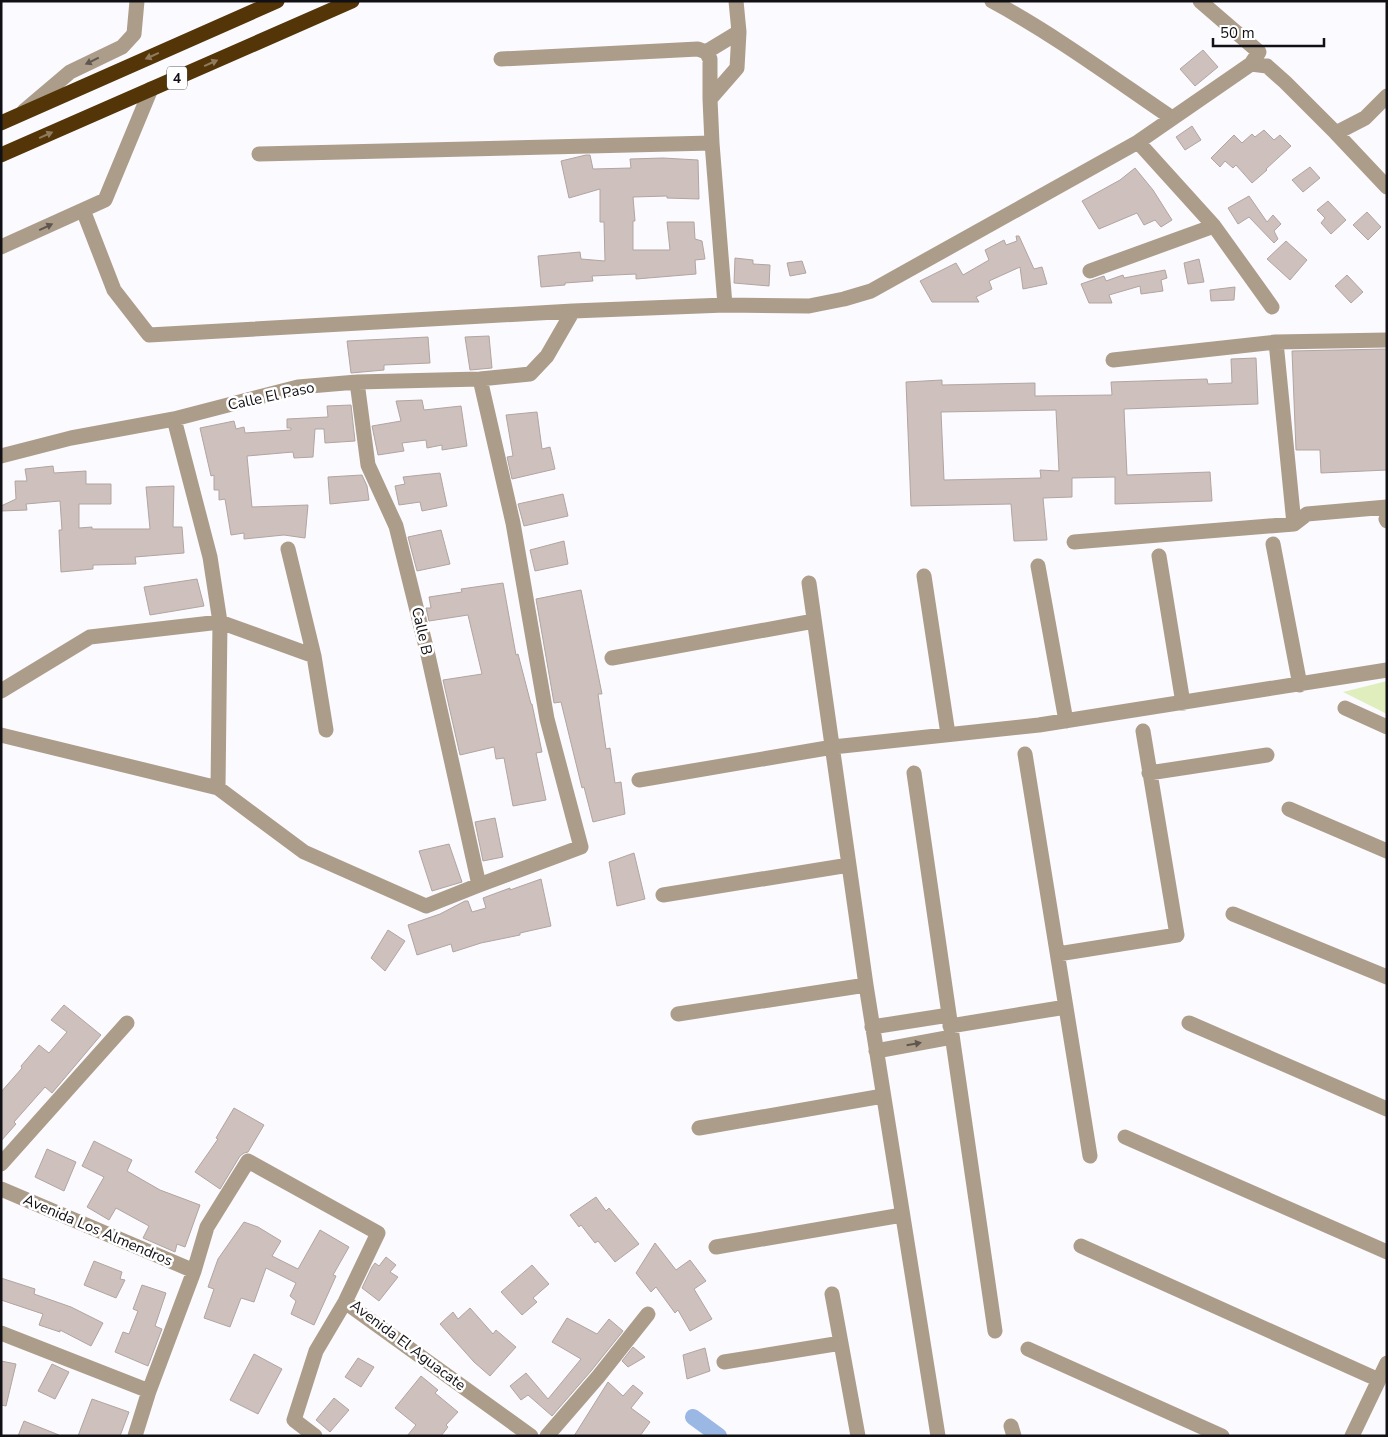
<svg xmlns="http://www.w3.org/2000/svg" width="1388" height="1437" font-family="'Nunito Sans',sans-serif">
	<style>
		.green { fill: #e0eebd }
		.lines { fill: none; stroke-linecap: round; stroke-linejoin: round }
		.canal { stroke: #9bb7e4; stroke-width: 16 }
		.building { fill: #cec1bd; stroke: #b1a5a0; fill-rule: evenodd }
		.minor { stroke: #ac9d8a; stroke-width: 15 }
		.highway { stroke: #533507; stroke-width: 15 }
		.oneway { fill: #8f7c5e }
		.oneway2 { fill: #5e564f }
		.labels { text-anchor: middle; stroke-width: 5; stroke-linejoin: round; paint-order: stroke }
		.shield { fill: #fff; stroke: #58585a; stroke-width: 1 }
		.shield-label { font-size: 14px; font-weight: bold; fill: #111014 }
		.street-label { font-size: 15px; fill: #111014; stroke: #fff }
	</style>
	<rect width="100%" height="100%" fill="#fbfaff"/>
	<path class="green" d="M1387 681V714L1343 692Z"/>
	<g class="lines">
		<path class="canal" d="M693 1417 719 1436"/>
	</g>
	<path class="building" d="M1203 50 1218 67 1195 86 1180 69Z
		M1192 126 1201 140 1185 150 1176 137Z
		M1264 130 1274 140 1280 135 1291 146 1266 169 1267 170 1252 183 1236 165 1233 168 1225 161 1220 167 1211 158 1234 135 1242 143 1252 134 1255 137Z
		M586 155H590L593 169 631 168 630 159 663 158 698 160 699 199 667 198V196L633 197 635 221H633V250H670L667 222H694L695 239 702 241 705 259 695 260 696 274 636 279V274L592 276 593 281 565 283V285L541 287 538 256 580 252 581 259 605 261 604 222H600V189L569 198 561 161Z
		M1310 167 1320 178 1303 192 1292 180Z
		M1135 168 1153 190 1172 220 1161 227 1155 220 1144 225 1137 213 1099 229 1082 201 1120 180Z
		M1249 196 1267 222 1273 215 1281 224 1274 231 1278 239 1274 243 1249 217 1238 224 1228 208Z
		M1328 201 1346 220 1331 234 1321 223 1325 218 1317 210Z
		M1367 212 1381 227 1368 240 1353 225Z
		M1016 236H1019L1034 269 1042 267 1047 284 1023 289 1020 267 989 281 992 289 976 297 979 302H932L920 281 956 263 963 275 989 260 985 250 1004 240 1006 245 1017 241Z
		M1286 241 1307 260 1290 280 1267 259Z
		M735 258 753 260V264L770 265 769 286 734 283Z
		M1199 259 1204 282 1188 284 1184 263Z
		M802 261 806 273 790 276 787 263Z
		M1165 270 1167 278 1161 280 1163 291 1141 294 1140 286 1109 295 1112 303H1089L1081 284 1104 276 1106 281 1123 275 1124 278Z
		M1347 275 1363 292 1351 303 1335 286Z
		M1235 287 1234 300 1211 301 1210 290Z
		M489 336 492 368 470 370 465 337Z
		M428 337 430 363 384 365V370L351 373 347 341Z
		M1387 349V470L1321 473 1320 450H1296L1292 351Z
		M1256 358 1258 404 1124 409 1127 475 1210 472 1212 501 1115 504V477L1072 478V497L1043 498 1047 540 1014 541 1011 504 911 506 906 382 942 380V385L1035 383V396L1112 395 1111 382 1207 379 1208 384 1232 383 1231 359ZM1056 410 1059 471 1040 470 1041 478 944 480 941 412Z
		M422 400 424 410 461 406 467 446 442 450V445L427 448 426 440 402 443 404 451 378 455 372 426 401 421 396 401Z
		M351 405 355 441 325 443 324 429H315L313 457 294 458 293 452 247 456 252 507 308 505 305 538 284 535 244 539V533L231 535 225 499 219 500V490H214V475L211 476 200 428 234 421 236 429 244 427 245 433 291 430V428H287V419L328 417 327 406Z
		M537 412 542 449 550 447 555 469 512 479 507 457 513 456 506 415Z
		M53 466 54 473 86 471V484H111V504H79V528L92 527V529H150L146 487 174 486 173 527H182L184 553 135 557 136 564 93 565V569L61 572 59 530H62L60 501 26 504 27 510 1 511V506L16 499 15 481H27L25 469Z
		M440 473 447 506 422 511 420 502 399 505 395 486 405 484 403 477Z
		M362 475 367 486 369 500 330 504 328 477Z
		M563 494 568 516 524 526 518 504Z
		M441 530 450 564 417 571 408 537Z
		M564 541 568 564 535 571 530 550Z
		M197 579 204 606 150 615 144 587Z
		M503 583 516 655 518 654 531 704H532L542 752 536 753 546 800 513 806 504 758 496 759 494 747 460 755 443 680 482 674 468 615 429 621 426 608H431L429 597 462 592 461 589Z
		M581 590 602 694H598L606 749 610 748 615 783 621 782 625 814 593 822 584 787 582 788 561 702 554 703 536 599Z
		M495 818 503 857 483 861 475 822Z
		M449 844 462 882 432 891 419 851Z
		M634 853 645 899 617 906 609 862Z
		M541 879 551 926 520 933V935L481 943 453 952 451 944 417 955 408 925 440 914 465 901H468L472 912 486 908 483 898 510 888V890Z
		M388 930 405 941 385 971 371 958Z
		M64 1005 101 1035 52 1093 45 1087 14 1122 16 1124 1 1141V1092L22 1068 21 1066 39 1045 49 1053 67 1032 51 1020Z
		M234 1108 264 1125 248 1152 244 1153 240 1156 220 1189 195 1172 218 1139 216 1138Z
		M94 1141 132 1160 127 1171 160 1190 200 1205 185 1247 177 1244 175 1252 143 1238 149 1226 116 1208 109 1220 87 1207 104 1177 82 1166Z
		M47 1149 76 1162 64 1191 35 1177Z
		M596 1197 606 1211 609 1208 639 1244 615 1262 598 1241 595 1243 581 1225 579 1227 570 1215Z
		M244 1222 258 1227 281 1241 272 1256 298 1269 320 1230 349 1247 333 1275 336 1276 314 1325 291 1314 296 1301 290 1296 296 1283 266 1268 254 1302 241 1298 230 1327 204 1318 214 1289 208 1287 218 1259Z
		M655 1243 676 1270 690 1260 706 1281 694 1289 712 1319 690 1331 678 1310 675 1313 656 1287 651 1292 636 1273Z
		M386 1257 396 1265 390 1272 398 1277 379 1301 362 1288 372 1267 375 1263 379 1266Z
		M94 1261 122 1272 120 1279 125 1280 116 1298 84 1285Z
		M532 1265 549 1284 533 1298 537 1302 522 1315 501 1292Z
		M1 1278 35 1289 34 1294 71 1307 103 1323 91 1346 60 1330V1332L39 1325 43 1314 1 1300Z
		M142 1285 166 1293 155 1326 162 1329 148 1366 115 1352 123 1332 129 1334 138 1311 133 1309Z
		M470 1308 493 1334 496 1330 516 1347 490 1376 474 1362 440 1324 453 1312 458 1319Z
		M567 1318 597 1334 609 1319 623 1331 591 1371 552 1416 528 1395 521 1400 510 1386 526 1373 548 1399 581 1359 552 1342Z
		M633 1347 645 1357 628 1367 622 1361Z
		M705 1348 710 1371 687 1379 683 1355Z
		M254 1354 282 1369 258 1414 230 1400Z
		M358 1358 374 1367 361 1387 345 1377Z
		M1 1361 16 1364 6 1406 1 1405Z
		M52 1364 69 1372 55 1399 38 1391Z
		M421 1376 438 1390 435 1393 458 1412 446 1425 448 1427 441 1436H407L416 1425 395 1408Z
		M608 1382 623 1396 633 1385 643 1393 631 1408 650 1422 640 1436H574Z
		M334 1398 349 1410 330 1432 316 1420Z
		M92 1399 129 1412 120 1436H78Z
		M24 1421 59 1435V1436H18Z"/>
	<g class="lines">
		<path class="minor" d="M992 1C1055 35 1113 78 1172 118
			M1200 1 1259 52 1251 64
			M706 52 739 32
			M501 59 698 49 706 52 710 59V99L712 143 725 305
			M710 99 737 68 739 32 736 1
			M24 111 70 72 122 47 134 34 137 1
			M1336 133 1387 187
			M1138 142 1214 226 1272 307
			M259 154 712 143
			M83 210 114 290 149 335 573 311 725 305 809 306 844 299 871 291 1138 142 1251 64 1267 66 1285 82 1336 133 1365 118 1387 96
			M1 247 105 200 151 89
			M1090 271 1214 226
			M1276 342 1294 524
			M1113 360 1276 342 1387 340
			M357 382 368 465 396 526 428 655 479 885
			M174 419 210 557 220 622 218 788
			M1 456 71 438 174 419 298 387 357 382 480 379 530 374 547 356 573 311
			M1386 519 1387 521
			M1074 542 1294 524 1307 514 1387 507
			M1273 544 1300 685
			M288 549 314 656 326 730
			M1159 556 1183 703
			M1038 566 1066 721
			M924 576 948 734
			M809 583 866 985 938 1436
			M612 658 814 621
			M1 691 90 637 220 622 314 656
			M1345 708 1387 727
			M1 735 218 788 304 852 426 906 479 885 581 847 547 719 513 523 480 379
			M1025 754 1090 1156
			M914 773 995 1331
			M1149 773 1267 755
			M639 780 833 747 1039 725 1387 670
			M1289 809 1387 851
			M663 895 849 865
			M1233 914 1387 977
			M1058 954 1177 935 1143 731
			M678 1014 866 985
			M1189 1023 1387 1109
			M950 1026 1066 1007
			M872 1027 949 1015
			M876 1051 952 1037
			M699 1128 883 1096
			M1125 1137 1387 1252
			M1 1164 127 1023
			M1 1189 194 1271
			M1081 1246 1379 1380
			M716 1247 902 1215
			M832 1294 858 1436
			M345 1302 531 1436
			M1 1333 149 1391
			M1028 1349 1222 1436
			M724 1362 841 1343
			M1011 1426 1014 1436
			M135 1436 149 1391 194 1271 207 1227 248 1161 378 1233 345 1302 316 1351 294 1420 315 1436
			M547 1436 598 1377 648 1314
			M1352 1436 1387 1363"/>
		<path class="highway" d="M1 123 277 1
			M1 155 352 1"/>
	</g>
	<defs><path id="oneway-solid" d="M-6-.8H1V-3.2L6.5 0L1 3.2V.8H-6Z" transform="scale(1.25)"/></defs>
	<g class="oneway">
		<use href="#oneway-solid" transform="translate(152 56) rotate(156)"/>
		<use href="#oneway-solid" transform="translate(211 63) rotate(-24)"/>
		<use href="#oneway-solid" transform="translate(46 135) rotate(-24)"/>
	</g>
	<g class="oneway2">
		<use href="#oneway-solid" transform="translate(92 61) rotate(154)"/>
		<use href="#oneway-solid" transform="translate(46 227) rotate(-25)"/>
		<use href="#oneway-solid" transform="translate(914 1044) rotate(-10)"/>
	</g>
	<g class="labels">
		<rect class="shield" x="167" y="66.5" width="20" height="23" rx="4"/>
		<g class="shield-label">
			<text x="177" y="83">4</text>
		</g>
		<g class="street-label">
			<text transform="translate(271 396) rotate(-12)" y="5">Calle El Paso</text>
			<text transform="translate(422 631) rotate(77)" y="5">Calle B</text>
			<text transform="translate(98 1230) rotate(23)" y="5">Avenida Los Almendros</text>
			<text transform="translate(408 1345) rotate(37)" y="5">Avenida El Aguacate</text>
		</g>
	</g>
	<rect width="1388" height="1437" fill="none" stroke="#111014" stroke-width="5"/>
	<path d="M1213 38v8h111v-8" fill="none" stroke="#111014" stroke-width="2.5"/>
	<text x="1220" y="38" font-size="15" fill="#111014" stroke="#ffffff" stroke-width="4" paint-order="stroke">50 m</text>
</svg>
